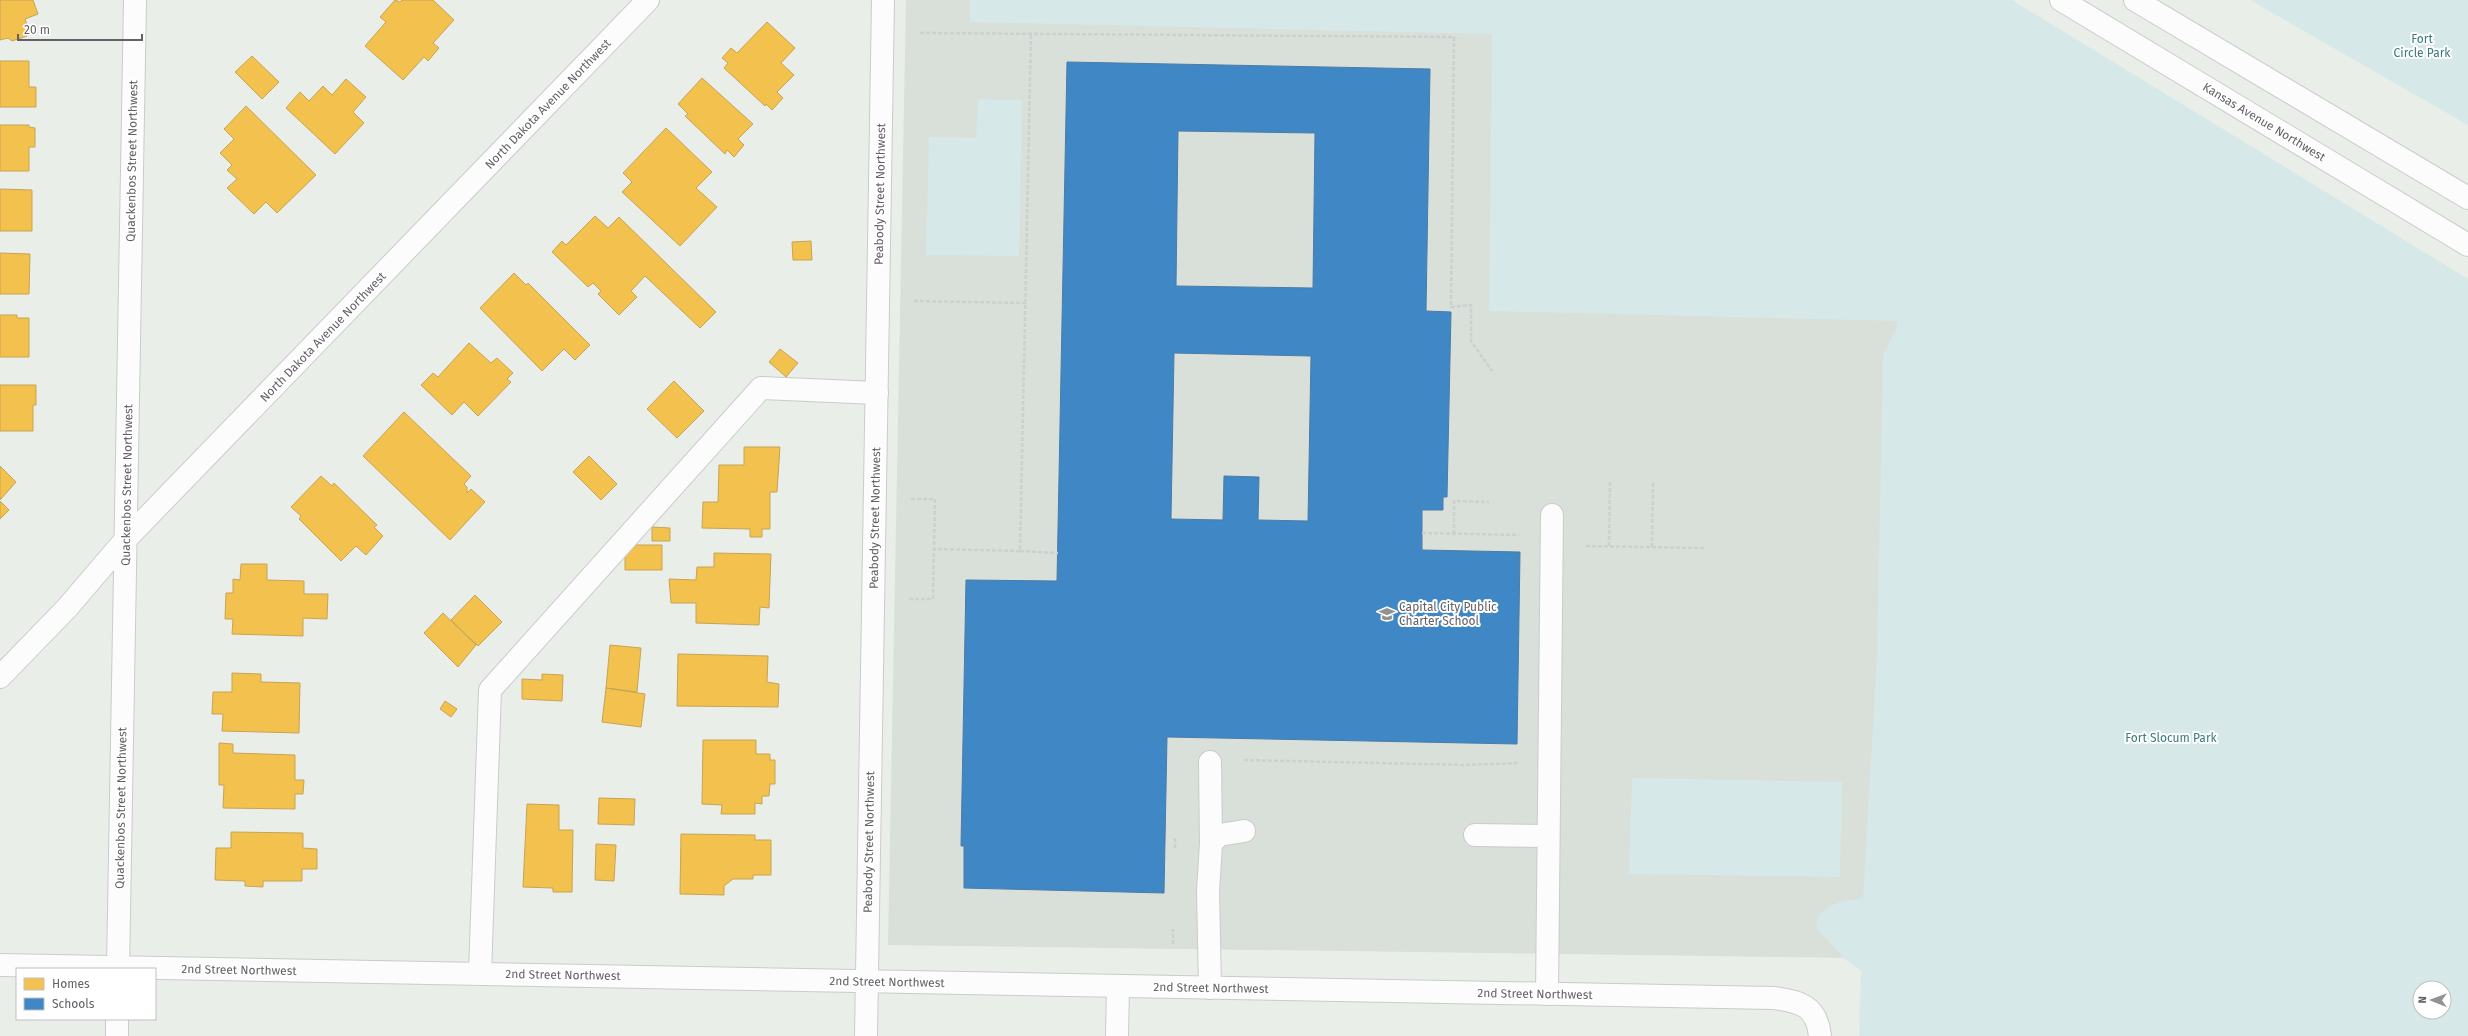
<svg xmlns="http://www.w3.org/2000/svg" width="2468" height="1036" font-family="'Fira Sans',sans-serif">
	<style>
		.education { fill: #d9dfd9 }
		.green { fill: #d6e8e7; fill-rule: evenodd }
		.homes { fill: #f2c14e; stroke: #c7a455 }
		.schools { fill: #3f88c5; stroke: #4a7ca8; fill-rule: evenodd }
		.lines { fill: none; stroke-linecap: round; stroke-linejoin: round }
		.service-casing { stroke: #cacbcb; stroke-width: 24 }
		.minor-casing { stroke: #cacbcb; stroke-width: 24 }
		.tertiary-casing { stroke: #cacbcb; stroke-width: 24 }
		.path { stroke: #cdcfd1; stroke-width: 2.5; stroke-dasharray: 4 2; stroke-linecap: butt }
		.service { stroke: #fcfcfc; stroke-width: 22 }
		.minor { stroke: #fcfcfc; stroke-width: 22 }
		.tertiary { stroke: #fcfcfc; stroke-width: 22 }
		.labels { text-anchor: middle; stroke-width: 4; stroke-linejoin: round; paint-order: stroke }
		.park-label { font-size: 12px; fill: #3b7b81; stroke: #fff }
		.street-label { font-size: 12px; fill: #635f66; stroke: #fff }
		.poi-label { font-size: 12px; fill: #635f66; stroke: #fff; text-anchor: start }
	</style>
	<rect width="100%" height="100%" fill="#eaeee9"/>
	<path class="education" d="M906 0H1916L1861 958 888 945Z"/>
	<path class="green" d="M970 0H2012L2468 279V1036H1859L1861 971 1846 960 1817 929C1812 905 1847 900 1863 898L1877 656 1883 354 1897 327V321L1489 311 1492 34 970 22ZM2420 988H2444V1012H2420Z
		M2250 0H2468V125Z
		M978 99 1022 100 1019 256 926 255 929 137 976 138Z
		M1632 778 1842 782 1840 877 1629 874Z"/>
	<path class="homes" d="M0 0H33L38 14 25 19 29 31 27 36 12 41 8 38 0 40Z
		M395 0 400 2 402 0H433L454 20 433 43 439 48 428 61 424 57 403 80 365 46 386 22 380 17Z
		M767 22 795 48 781 63 794 75 777 92 783 98 772 110 766 104 765 106 724 68 728 63 722 58 731 48 737 53Z
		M252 56 279 82 262 99 235 72Z
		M0 61H29V87H36V107H0Z
		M702 78 753 124 738 139 744 145 734 157 727 150 725 154 685 116 688 114 678 104Z
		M346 79 366 97 353 112 364 123 335 154 286 108 300 92 309 101 323 86 332 95Z
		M246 106 316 175 277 213 266 202 254 214 227 188 237 179 227 170 232 165 220 153 234 139 224 129Z
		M0 125H29V127L35 128V147H29V171H0Z
		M666 128 712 172 696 188 717 207 680 246 622 192 632 182 623 173Z
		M0 189 32 190V231H0Z
		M595 216 608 228 619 217 716 312 700 328 645 276 631 291 637 297 619 315 598 294 601 291 593 283 588 287 552 252 562 241 566 245Z
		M811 241 812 260H793L792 242Z
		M0 253 30 254 29 294H0Z
		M514 273 526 285 528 283 590 345 575 360 564 349 542 371 480 308Z
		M0 315H17V318H29V357H0Z
		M469 343 491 363 497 358 513 373 507 379 511 382 478 416 464 402 452 415 421 385 433 373 438 377Z
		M780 349 798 363 786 377 769 362Z
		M674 381 704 411 677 438 647 409Z
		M0 385H36V405H33V431H0Z
		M404 412 471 476 464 484 467 487V493L471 489 485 502 450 540 363 456Z
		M744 447H780L777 492H770V529H762V537H750V529L702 528 703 502H718L719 465H744Z
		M589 456 617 484 601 500 573 472Z
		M0 466 16 482 0 500Z
		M321 476 332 486 334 483 377 525 374 527 383 536 366 555 356 546 341 561 299 519 301 516 291 507Z
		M0 501 9 510 0 519Z
		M652 527 670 528V541H652Z
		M625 545H662V570H625Z
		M714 553 771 554 769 608 760 607 759 625 696 623V603H671L669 579 696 580 697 567H714Z
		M241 564H267V580L304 581V594H328L327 619 303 618V636L232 634 233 619H225L226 593H233V579L240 580Z
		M475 595 502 622 478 646 451 620Z
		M443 613 476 645 458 667 424 633Z
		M610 645 641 648 637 692 606 688Z
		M678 654 768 656 767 682 779 684 778 707 677 706Z
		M232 673 261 674V682L300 683 299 733 222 731 223 714H212L213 692H232Z
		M542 674 563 675 562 701 522 699V679L542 680Z
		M606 688 645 694 641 727 602 722Z
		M445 701 457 709 451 717 440 709Z
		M703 740H756V754H770V760H775V784H770L769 796H762V804L755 803V814H721L722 805 702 804Z
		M219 743 233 744V753L295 755V780H304L303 794H295V809L223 808 224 785H219Z
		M599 798 635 799 634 825 598 824Z
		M527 804 559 805V830H573L572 892H553V888L523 887Z
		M231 832 303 833V848L317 849V869H302V881H263V887L245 886V881L215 880 216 848H231Z
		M681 834 755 835V840H771V875H753V879H733L724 886V895L680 894Z
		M596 844 616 845 614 881 595 880Z"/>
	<path class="schools" d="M1067 62 1430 69 1426 311 1451 312 1447 497H1443V510H1422V550L1520 552 1517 744 1167 737 1164 893 964 888V846H961L966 580 1057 581ZM1178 131 1315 133 1313 288 1176 286ZM1174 353 1311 356 1308 521 1258 520 1259 477 1224 476 1223 520 1171 519Z"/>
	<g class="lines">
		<defs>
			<path id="service" d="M1210 762 1211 844
				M1475 835 1548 836
				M480 973 490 690 761 388 877 393
				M1210 988 1208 891 1211 844 1219 835 1244 831
				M1547 994 1552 515
				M1117 1036 1118 986"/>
			<path id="minor" d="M0 677 67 608 126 539 648 0
				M0 965 1773 998C1800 1001 1817 1006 1820 1036
				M118 969 135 0
				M117 1036V1019
				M866 1036 883 0"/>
			<path id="tertiary" d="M2061 0 2468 245
				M2135 0 2468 198"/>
		</defs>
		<use href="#service" class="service-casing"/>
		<use href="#minor" class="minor-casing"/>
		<use href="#tertiary" class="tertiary-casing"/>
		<path class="path" d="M920 33 1454 37 1451 307 1471 305V341L1492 371
			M914 301 1026 303
			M911 499H935L934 549 1020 551 1031 34
			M1422 533 1519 535
			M1454 534V501L1489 502
			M1586 546 1704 548
			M1609 546 1610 482
			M1652 547 1653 483
			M1020 551 1058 553
			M909 599H933L934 549
			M1244 760 1465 765 1517 763
			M1175 848V837
			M1173 944V929"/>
		<use href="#service" class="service"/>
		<use href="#minor" class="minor"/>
		<use href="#tertiary" class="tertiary"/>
	</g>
	<defs>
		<symbol id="school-bare" viewBox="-9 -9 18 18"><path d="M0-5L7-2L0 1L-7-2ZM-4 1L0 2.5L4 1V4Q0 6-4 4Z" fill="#929194" stroke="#fff" stroke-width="2.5" paint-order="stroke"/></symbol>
	</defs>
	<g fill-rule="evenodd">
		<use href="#school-bare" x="1376" y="603" width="22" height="22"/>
	</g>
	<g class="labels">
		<g class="park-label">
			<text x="2422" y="43">Fort<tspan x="2422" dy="14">Circle Park</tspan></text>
			<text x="2171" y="742">Fort Slocum Park</text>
		</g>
		<g class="street-label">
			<text transform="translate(548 104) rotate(-46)" y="4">North Dakota Avenue Northwest</text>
			<text transform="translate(2264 122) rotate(31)" y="4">Kansas Avenue Northwest</text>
			<text transform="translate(132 161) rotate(-89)" y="4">Quackenbos Street Northwest</text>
			<text transform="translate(880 194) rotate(-89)" y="4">Peabody Street Northwest</text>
			<text transform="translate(323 337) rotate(-46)" y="4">North Dakota Avenue Northwest</text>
			<text transform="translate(127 485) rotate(-89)" y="4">Quackenbos Street Northwest</text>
			<text transform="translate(875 518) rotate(-89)" y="4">Peabody Street Northwest</text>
			<text transform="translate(121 808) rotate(-89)" y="4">Quackenbos Street Northwest</text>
			<text transform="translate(869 842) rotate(-89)" y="4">Peabody Street Northwest</text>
			<text transform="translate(239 970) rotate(1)" y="4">2nd Street Northwest</text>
			<text transform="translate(563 975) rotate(1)" y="4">2nd Street Northwest</text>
			<text transform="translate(887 982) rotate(1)" y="4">2nd Street Northwest</text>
			<text transform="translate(1211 988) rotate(1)" y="4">2nd Street Northwest</text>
			<text transform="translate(1535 994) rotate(1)" y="4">2nd Street Northwest</text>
		</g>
		<g class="poi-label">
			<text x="1399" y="611">Capital City Public<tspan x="1399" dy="14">Charter School</tspan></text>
		</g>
	</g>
	<rect x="16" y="968" width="140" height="52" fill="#ffffff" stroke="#c1bfc2"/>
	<rect x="24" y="978" width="20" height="12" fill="#f2c14e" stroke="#c1bfc2"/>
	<text x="52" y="988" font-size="12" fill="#635f66">Homes</text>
	<rect x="24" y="998" width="20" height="12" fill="#3f88c5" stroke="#c1bfc2"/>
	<text x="52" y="1008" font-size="12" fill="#635f66">Schools</text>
	<g transform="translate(2432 1000) rotate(271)"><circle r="19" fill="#ffffff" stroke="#c1bfc2"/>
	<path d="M0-3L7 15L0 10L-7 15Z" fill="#929194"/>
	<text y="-6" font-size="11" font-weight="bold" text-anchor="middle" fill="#635f66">N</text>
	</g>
	<path d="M18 34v6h124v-6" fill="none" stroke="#635f66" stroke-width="2"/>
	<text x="24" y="34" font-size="12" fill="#635f66" stroke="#ffffff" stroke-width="3" paint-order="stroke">20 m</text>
</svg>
